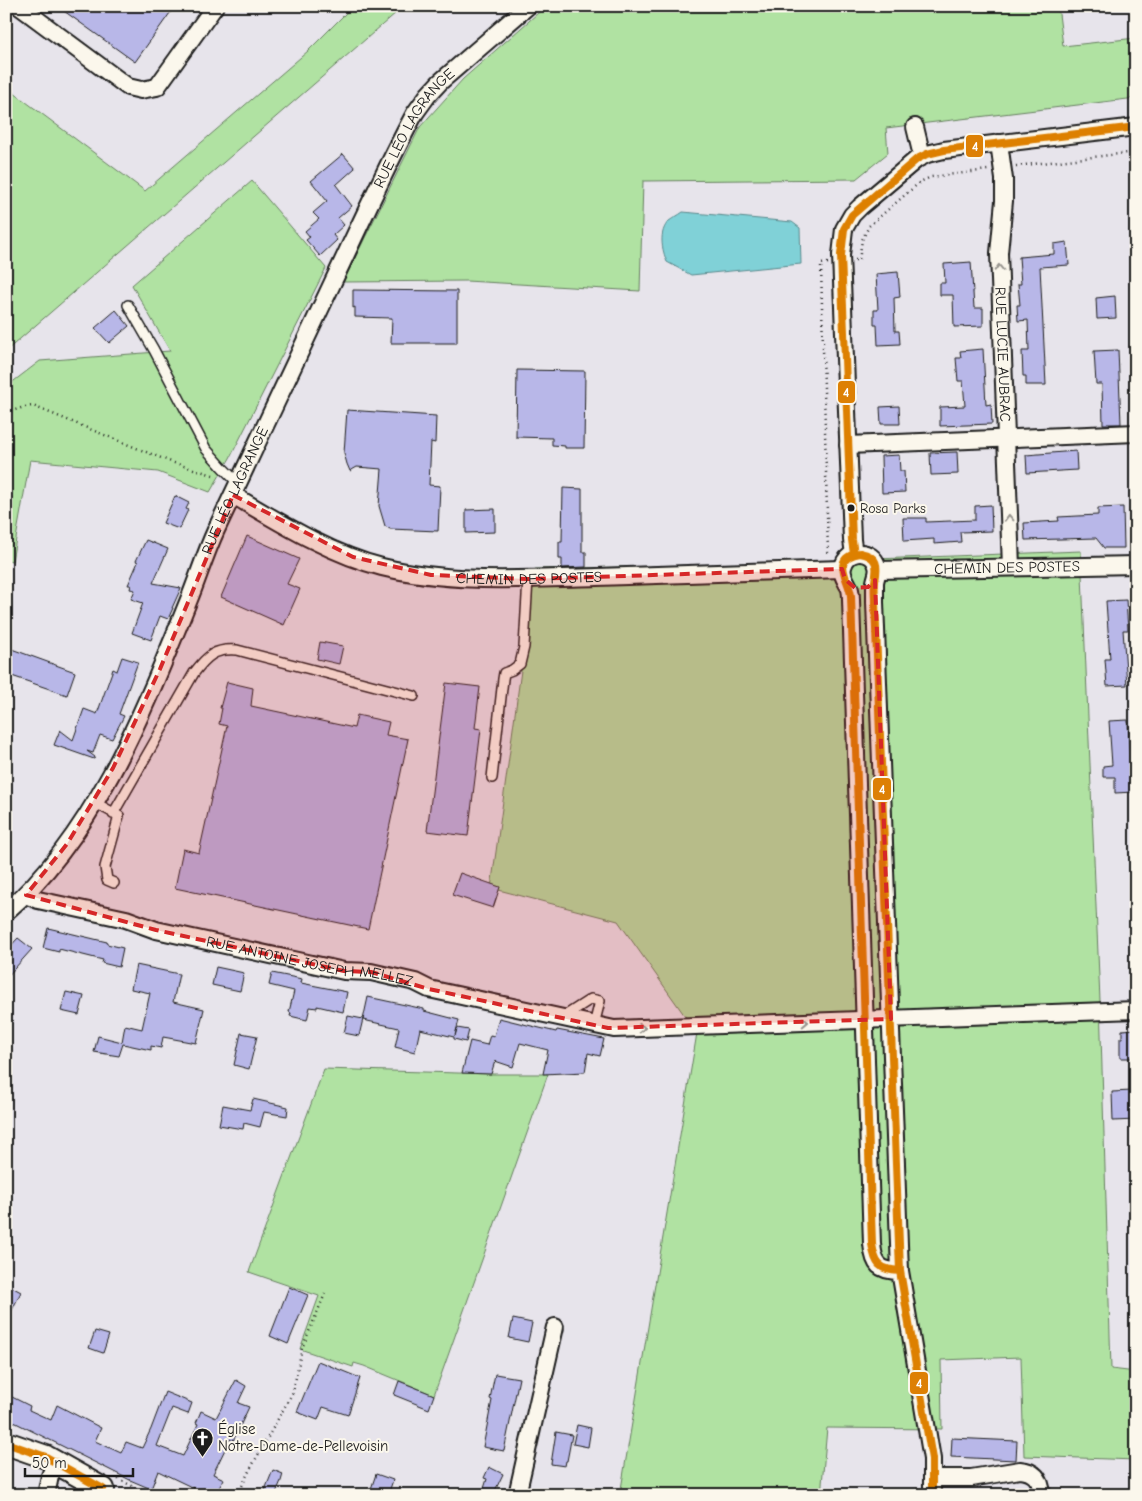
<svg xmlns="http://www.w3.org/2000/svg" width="1142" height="1501" font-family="'Comic Neue',sans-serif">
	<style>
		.green { fill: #b0e2a2; stroke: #667f5f }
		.water { fill: #80d1d7; stroke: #58898c }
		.building { fill: #b8b7e8; stroke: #1c1c1c }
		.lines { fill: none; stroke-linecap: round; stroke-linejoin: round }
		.service-casing { stroke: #1c1c1c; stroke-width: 12 }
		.minor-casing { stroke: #1c1c1c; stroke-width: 20 }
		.secondary-casing { stroke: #1c1c1c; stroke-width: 26 }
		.path { stroke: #1c1c1c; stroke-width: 2.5; stroke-dasharray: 1 4; stroke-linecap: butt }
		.service { stroke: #fbf7ec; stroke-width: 9 }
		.minor { stroke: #fbf7ec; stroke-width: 16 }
		.secondary { stroke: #fbf7ec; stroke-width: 22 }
		.bus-1-casing { stroke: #fbf7ec; stroke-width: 11 }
		.bus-1 { stroke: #dd8004; stroke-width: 8 }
		.oneway { stroke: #97948e }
		.marked { fill: #d62828; fill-opacity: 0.2; stroke: #d62828; stroke-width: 4; stroke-dasharray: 10 6; stroke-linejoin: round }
		.bus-dot { fill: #1c1c1c; stroke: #fbf7ec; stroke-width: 2 }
		.labels { text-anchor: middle; stroke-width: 4; stroke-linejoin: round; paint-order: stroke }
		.bus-label { font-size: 14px; fill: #1c1c1c; stroke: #fbf7ec; text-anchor: start }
		.street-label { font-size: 15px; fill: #1c1c1c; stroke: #fbf7ec }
		.poi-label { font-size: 15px; fill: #1c1c1c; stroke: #fbf7ec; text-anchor: start }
		.line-badge { stroke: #fbf7ec; stroke-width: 2 }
		.badge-label { font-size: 14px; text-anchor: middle; font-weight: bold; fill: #fff }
	</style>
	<rect width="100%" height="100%" fill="#e7e4eb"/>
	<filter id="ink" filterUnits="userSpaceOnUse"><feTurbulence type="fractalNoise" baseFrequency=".02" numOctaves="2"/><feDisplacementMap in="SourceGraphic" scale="10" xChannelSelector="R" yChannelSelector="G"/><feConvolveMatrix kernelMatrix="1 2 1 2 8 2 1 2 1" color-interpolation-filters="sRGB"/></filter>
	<g filter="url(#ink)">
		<path class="green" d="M353 6H404L6 351V87L145 191 308 51Z
			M546 6H1058L1063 46 1136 38V98L886 128 888 153 856 179 643 181 640 291 466 281 343 282 420 127 463 79Z
			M252 181 326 268 230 458 210 492 158 472 30 460 12 561 6 560V387L40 361 170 351 132 285Z
			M1081 551 1100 1001 1111 1369 1136 1372V1460L1024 1456 1021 1357 941 1360 942 1429 827 1428 821 1495H620L697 1033 618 921 491 888 535 569 748 564Z
			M324 1069 491 1074H548L434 1395 364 1366 354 1363 353 1367 300 1349 319 1296 249 1272Z"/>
		<path class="water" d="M683 212 792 222 800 228 801 264 691 275 667 262C662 250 658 232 669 221 673 218 679 215 683 212Z"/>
		<path class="building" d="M57 6H175L135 62Z
			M343 154 355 168 336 185 352 206 338 218 344 225 333 235 337 240 320 256 306 240 310 237 305 231 319 219 313 213 327 201 311 181Z
			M1067 242 1069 265 1040 267 1046 385H1026V376H1023L1022 351H1029L1028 320 1018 321 1017 305H1020L1018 284H1021L1019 257 1054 254V244Z
			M971 262 974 308H983V326L954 327 953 295H940V283H945L944 264Z
			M898 272 900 297 894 298 895 331H899L900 344 878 345 877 325H874V310H878L876 274Z
			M353 290 457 291V343H391L392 318 355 317V307L353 308Z
			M1115 296 1116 318 1097 319 1096 298Z
			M116 310 129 326 109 343 95 328Z
			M983 349 986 405 991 404 992 424 940 426V407L965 406 963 381H958L956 358H961L960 351Z
			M1118 350 1121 424H1103L1102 384H1096L1094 351Z
			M517 370 585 371 584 448H565V446L552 445V438L516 437Z
			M899 406 900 424H881L880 407Z
			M347 410 436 416 435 443 431 442 429 485 440 486 438 531 390 529 385 526 379 506 382 469 357 467 350 471 347 464 344 453Z
			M1076 451 1077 470 1027 473 1026 455Z
			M957 452 958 474 931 475 930 453Z
			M899 455 900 471H904L905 492 882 493 881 456Z
			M563 488 582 489V552H586V567L562 568V559H559V542H562Z
			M175 496 189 503 186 509 188 510 179 529 163 523Z
			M991 505 992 531 960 532 961 542 934 544V539L904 541 903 518H926V522L975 520V506Z
			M1123 507 1124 548H1104L1096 538 1025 540 1024 523 1059 521 1058 517 1098 515V508Z
			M495 509V532L466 533V510Z
			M247 536 299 559 287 584 300 589 284 625 221 597Z
			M146 540 168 549 153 583 181 588 172 608H173L168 619 160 616 151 640 132 633 143 603 131 599 135 590 130 589 131 585H128L138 562 136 561Z
			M1126 600 1128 630H1123L1127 685 1107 686 1105 659H1110L1106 601Z
			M320 642 343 646 339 664 317 659Z
			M6 647 75 672 67 695 6 674Z
			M122 657 138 662 119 714 124 716 112 739 100 735 93 753 87 751 95 757 94 759 54 745 60 730 73 740 84 709 97 714 113 669 117 671Z
			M227 682 253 688 251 706 354 728 357 715 389 722 386 735 408 739 368 929 175 888 183 849 199 853 227 726 219 724 222 708H220Z
			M446 683 480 687 475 728 481 729 468 836 427 831Z
			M1128 720 1130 765 1134 764V792L1115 793V777H1103V766L1112 765 1109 721Z
			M460 873 500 887 493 908 452 895Z
			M48 928 107 942V944L123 948 119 967 102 963 103 960 59 949V952L43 948Z
			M18 938 32 949 6 978V951Z
			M136 965 179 974 173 1002 204 1009 196 1043 163 1037 161 1048 151 1046V1050L123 1044 119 1056 94 1052 98 1036 122 1042 125 1025 142 1029 150 993 131 989Z
			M216 967 244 973 240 991 212 985Z
			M272 973 302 979 301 983 347 992 343 1012 317 1006V1008L310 1007 307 1020 290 1016 291 1013 289 1012 294 991 269 985Z
			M66 992 84 996 79 1015 61 1011Z
			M368 997 424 1009V1011L459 1020 455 1036 457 1028 469 1030 466 1042 454 1039V1037L420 1029 415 1052 395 1047 399 1028 363 1020Z
			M348 1016 363 1019 359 1036 344 1033Z
			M499 1018 556 1032 557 1030 604 1039 600 1056 588 1053 585 1072 543 1074 548 1050 520 1043 513 1067 495 1061 491 1074 462 1073 470 1041 487 1045 490 1035 494 1036Z
			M1136 1029V1058H1120V1038H1122V1030Z
			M241 1033 257 1036 249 1069 234 1065Z
			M1132 1091 1133 1103H1136V1120L1113 1121 1112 1092Z
			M253 1099 288 1107 287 1116 264 1112 260 1127 244 1123 243 1129 219 1125 223 1105 250 1110Z
			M6 1284 21 1292 6 1322Z
			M289 1287 308 1295 288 1344 270 1336Z
			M513 1319 532 1323 528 1342 509 1338Z
			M95 1331 109 1335 103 1353 89 1348Z
			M318 1361 360 1378 348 1415 323 1407 318 1420 297 1412Z
			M495 1374 519 1378 504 1451 483 1447 492 1400 490 1399Z
			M236 1380 246 1386 238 1403 249 1407 233 1441 230 1439 213 1474 224 1479 215 1495H208L158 1471 151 1489 130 1480 6 1418V1394L30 1406 29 1410 51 1420 57 1405 101 1428 95 1441 121 1453 126 1442 142 1448 151 1429 165 1392 192 1403 188 1414 172 1408 157 1446 183 1456 198 1424 196 1423 201 1411 216 1418Z
			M399 1381 434 1395 429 1409 394 1395Z
			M577 1425 591 1428 588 1447 573 1444Z
			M556 1432 572 1435 567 1461H566L565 1466 551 1464Z
			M952 1438 1017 1441 1016 1460 951 1457Z
			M489 1467 503 1474 493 1495H482L487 1479 484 1478Z
			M273 1470 283 1474 281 1481 275 1495H263Z
			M376 1474 393 1480 388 1495H369Z"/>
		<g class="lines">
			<defs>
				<path id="service" d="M128 305 154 350 206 449 223 468 238 483
					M492 778 503 679 504 673 512 670 520 664 524 647 528 579
					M94 802 119 816 105 867 107 880 114 883
					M113 814 194 673C207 656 215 648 237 650L414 696
					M563 1017 591 999 600 1001 594 1025"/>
				<g id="minor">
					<path d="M19 6 128 87 141 90 157 87 215 6"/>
					<path d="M915 127 922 156"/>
					<path id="s1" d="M999 143 1004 179V201L999 253 1011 567"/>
					<path d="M848 445 1136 433"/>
					<path id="s2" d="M233 495C279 522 330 554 382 567 452 584 526 579 597 577 679 574 761 571 842 569"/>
					<path d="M854 554 852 540 841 255 844 229 852 215 860 207 917 159 927 154 944 150 1136 127"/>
					<path id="s3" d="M878 570 1136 565"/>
					<path id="s4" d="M26 895 38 900 126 919 156 930 344 971 371 972 415 982 429 989 614 1029 1136 1010"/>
					<path id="s5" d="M6 912C96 834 144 710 188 602 198 578 205 554 216 530 254 448 293 366 332 284 359 227 385 169 415 113L428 95 440 82 528 6"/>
					<path d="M900 1271C879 1271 874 1265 872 1244L851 600C851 595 851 589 848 585 845 579 841 574 843 567 847 548 873 549 877 566 879 572 876 576 875 582 875 588 875 595 875 602L900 1271 932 1459V1495"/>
					<path d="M933 1478H971L1020 1470C1035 1471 1041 1480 1042 1495"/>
					<path d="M46 1495 50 1476 56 1462"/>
					<path d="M517 1495 555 1327"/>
				</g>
				<path id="secondary" d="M6 1443 46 1457 103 1489"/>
			</defs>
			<use href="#service" class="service-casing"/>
			<use href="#minor" class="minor-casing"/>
			<use href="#secondary" class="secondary-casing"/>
			<path class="path" d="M1016 166 1136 152
				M855 260H859L862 240 869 226 920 182 931 177 988 170
				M828 263 821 264 828 554
				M6 413 24 407 33 406 171 462 213 475
				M118 1479 150 1495
				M238 1495 248 1473 293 1392 302 1348 325 1294"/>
			<use href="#service" class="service"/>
			<use href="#minor" class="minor"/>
			<use href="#secondary" class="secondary"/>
			<defs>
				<path id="bus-1" d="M860 553C878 556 878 566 875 581 874 588 875 595 875 602L900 1271C879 1270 875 1264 872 1244L851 596C850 580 829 558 860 553Z
					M854 554 852 540 841 255 844 229 852 215 917 159 927 154 944 150 1136 127
					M900 1271 932 1459V1495
					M6 1443 46 1457 103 1489"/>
			</defs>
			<use href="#bus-1" class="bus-1-casing"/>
			<use href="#bus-1" class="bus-1"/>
		</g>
		<defs><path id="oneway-chevron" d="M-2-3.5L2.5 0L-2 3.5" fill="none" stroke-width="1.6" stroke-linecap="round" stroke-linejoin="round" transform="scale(1.25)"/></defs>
		<g class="oneway">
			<use href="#oneway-chevron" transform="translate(999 268) rotate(-92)"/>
			<use href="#oneway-chevron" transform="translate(1009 518) rotate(-92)"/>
			<use href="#oneway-chevron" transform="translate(805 1022) rotate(-2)"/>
			<use href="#oneway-chevron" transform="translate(642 1028) rotate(-2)"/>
		</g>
	</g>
	<path class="marked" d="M233 495 353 557 431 575 528 579 842 569 845 579 855 588 868 587 875 580 891 1019 608 1028 429 989 371 972 344 971 156 930 26 895 67 844 113 768 160 669Z"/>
	<defs>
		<symbol id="church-pin" viewBox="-11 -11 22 30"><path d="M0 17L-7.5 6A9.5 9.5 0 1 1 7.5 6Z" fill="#1c1c1c" stroke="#fbf7ec"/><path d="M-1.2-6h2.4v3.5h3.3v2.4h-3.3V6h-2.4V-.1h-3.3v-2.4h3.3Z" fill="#fff"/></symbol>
	</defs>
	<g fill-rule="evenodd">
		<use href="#church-pin" x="190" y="1426" width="25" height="34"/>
	</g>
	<circle class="bus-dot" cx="851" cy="508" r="4.5"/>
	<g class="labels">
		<g class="bus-label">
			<text x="860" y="513">Rosa Parks</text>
		</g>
		<g class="street-label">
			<text dy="5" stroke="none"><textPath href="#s5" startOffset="889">RUE LÉO LAGRANGE</textPath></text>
			<text dy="5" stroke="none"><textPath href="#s1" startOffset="212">RUE LUCIE AUBRAC</textPath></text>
			<text dy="5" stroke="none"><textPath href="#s5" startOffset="484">RUE LÉO LAGRANGE</textPath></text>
			<text dy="5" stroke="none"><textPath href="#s3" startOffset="129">CHEMIN DES POSTES</textPath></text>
			<text dy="5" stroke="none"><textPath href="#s2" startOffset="314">CHEMIN DES POSTES</textPath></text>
			<text dy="5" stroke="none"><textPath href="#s4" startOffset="292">RUE ANTOINE JOSEPH MELLEZ</textPath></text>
		</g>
		<g class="poi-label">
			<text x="218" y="1434">Église<tspan x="218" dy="17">Notre-Dame-de-Pellevoisin</tspan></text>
		</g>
	</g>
	<g class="line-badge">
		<rect x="965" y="134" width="19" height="24" rx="5" fill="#dd8004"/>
		<rect x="837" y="380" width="19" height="24" rx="5" fill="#dd8004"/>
		<rect x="872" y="777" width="20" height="24" rx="5" fill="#dd8004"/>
		<rect x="909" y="1371" width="20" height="24" rx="5" fill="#dd8004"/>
	</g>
	<g class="badge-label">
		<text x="975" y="151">4</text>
		<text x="846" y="397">4</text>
		<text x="882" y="794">4</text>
		<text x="919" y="1388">4</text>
	</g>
	<rect width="1142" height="1501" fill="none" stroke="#fbf7ec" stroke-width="25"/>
	<rect x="12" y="12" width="1117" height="1476" fill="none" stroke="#1c1c1c" stroke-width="2" filter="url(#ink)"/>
	<path d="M25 1468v8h108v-8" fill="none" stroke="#1c1c1c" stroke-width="2.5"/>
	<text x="32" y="1468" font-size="15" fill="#1c1c1c" stroke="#fbf7ec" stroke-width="4" paint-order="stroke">50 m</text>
</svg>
